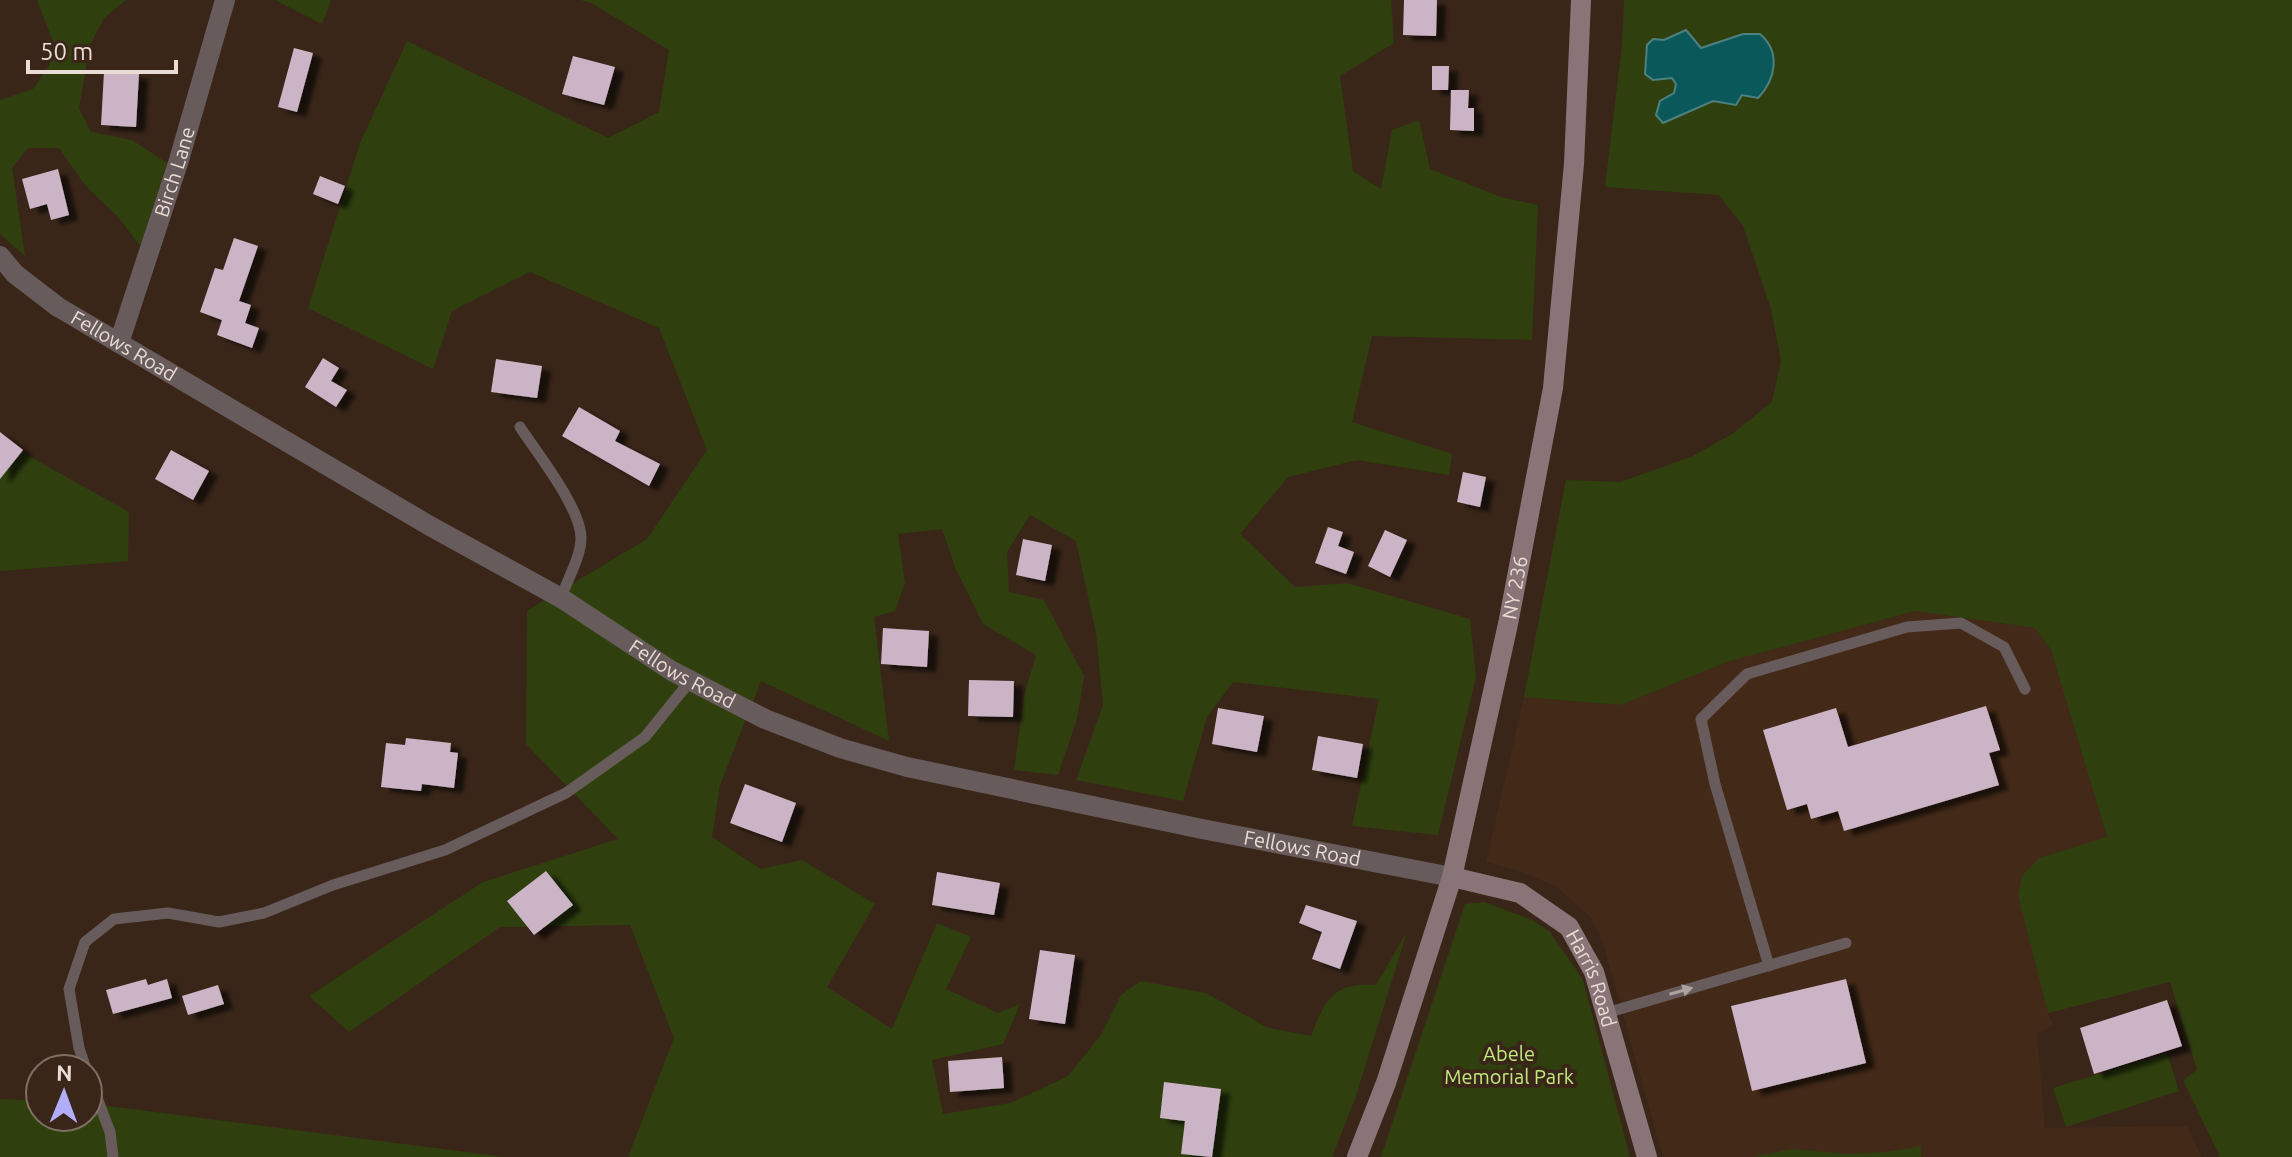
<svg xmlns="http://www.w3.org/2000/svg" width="2292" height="1157" font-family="Ubuntu,sans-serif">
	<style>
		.built { fill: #432918 }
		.green { fill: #2f400e }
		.water { fill: #0b585a; stroke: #4e807f; stroke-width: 2 }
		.building { fill: #ccb4c7; filter: url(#shadow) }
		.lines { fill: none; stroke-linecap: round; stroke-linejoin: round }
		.lane { stroke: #675b5c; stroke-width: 11 }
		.street { stroke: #675b5c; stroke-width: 20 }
		.secondary { stroke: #897577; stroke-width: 20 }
		.oneway { fill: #afa29e }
		.labels { text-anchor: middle; stroke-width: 8; stroke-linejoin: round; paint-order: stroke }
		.street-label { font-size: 20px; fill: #eadcd4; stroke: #392619 }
		.park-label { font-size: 20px; fill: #c1ea7e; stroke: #392619 }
	</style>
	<defs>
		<filter id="shadow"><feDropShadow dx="9" dy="5" stdDeviation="2" flood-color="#0009"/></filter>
	</defs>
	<rect width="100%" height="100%" fill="#392619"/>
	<path class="built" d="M1915 611 2035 628 2051 650 2107 837 2039 858 2048 1013 2054 1026 2037 1033 2045 1128 2187 1126 2202 1157H1663L1603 943 1591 918 1557 887 1523 872 1486 862 1524 697 1621 705 1727 662Z"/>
	<path class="green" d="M37 0H126L104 18 90 45 79 108 91 132 132 140 167 163 140 246 119 218 85 185 59 148H28L12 168 25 256 0 234V100L33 89 49 66 52 39Z
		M275 0H331L322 24Z
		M581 0H1391L1394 43 1340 76 1353 171 1381 189 1392 130 1419 120 1430 169 1501 197 1538 205 1532 340 1372 336 1352 422 1452 454 1449 475 1357 460 1288 477 1240 534 1295 587 1347 583 1470 619 1476 677 1438 835 1352 826 1379 699 1233 682 1207 717 1183 801 1076 780 1103 705 1096 633 1076 541 1030 515 1007 552 1009 592 1044 600 1084 676 1077 719 1058 775 1014 770 1025 692 1036 655 983 624 955 567 942 529 898 534 905 583 895 611 874 617 889 741 761 681 720 785 712 837 761 869 802 860 875 904 827 987 892 1029 937 923 971 937 946 989 998 1013 1020 1004 1003 1044 932 1060 943 1114 1011 1103 1068 1076 1101 1035 1121 995 1141 981 1206 993 1268 1028 1311 1036C1325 1000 1333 982 1376 985L1407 932 1355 1099 1332 1157H628L674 1038 630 925 500 927 349 1032 309 996 483 882 618 839 526 744 527 611 647 539 707 450 659 328 530 272 452 311 433 369 308 308 360 143 407 41 608 138 659 112 669 50 593 4Z
		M1624 0H2292V1157H2220L2183 1080 2197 1070 2170 982 2048 1013 2018 895 2022 876 2039 858 2107 837 2051 650 2035 628 1915 611 1727 662 1621 705 1524 697 1566 480 1620 482 1691 457 1732 434 1772 402 1781 361 1771 309 1743 226 1719 195 1605 187 1622 45Z
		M0 440 129 512 128 561 0 571Z
		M1484 902 1532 920 1550 932 1583 980 1630 1157H1381L1465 904Z
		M2167 1053 2179 1091 2066 1127 2053 1088Z
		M0 1099 40 1101V1117H88V1104L100 1105 505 1157H0Z
		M1921 1146V1157H1753L1792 1149 1847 1154 1887 1152Z"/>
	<path class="water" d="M1686 30 1701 48 1743 34H1760C1781 52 1776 79 1758 98L1742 95 1736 105 1713 101 1663 123 1656 115 1660 101 1674 93 1676 84 1672 78 1653 80 1645 74 1647 45 1653 39 1664 40Z"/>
	<path class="building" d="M1404 0H1437L1436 36 1403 35Z
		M294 48 313 53 297 112 278 107Z
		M573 56 615 67 604 105 562 94Z
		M1432 66H1449L1448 90H1432Z
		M104 72 139 74 136 127 101 125Z
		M1451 90H1469L1468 108H1474V131L1450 130Z
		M58 169 69 215 51 220 47 204 30 209 22 179Z
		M320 176 345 186 338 204 313 194Z
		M234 238 258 246 239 301 251 305 245 323 259 328 252 348 217 335 222 320 200 312 215 268 223 270Z
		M323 358 339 368 331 381 347 390 336 407 305 387Z
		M496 359 542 366 537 398 491 392Z
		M579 407 620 431 615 441 660 464 649 486 562 436Z
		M0 432 23 450 0 479Z
		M171 450 209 471 193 500 155 479Z
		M1463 472 1486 477 1480 507 1457 502Z
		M1328 527 1343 532 1338 546 1354 552 1346 574 1315 563Z
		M1385 530 1407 540 1390 577 1368 566Z
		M1023 539 1052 545 1045 581 1016 575Z
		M883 628 929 631 927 667 881 664Z
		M969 680 1014 681 1013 717 968 716Z
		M1986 706 2000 750 1989 753 1999 785 1844 831 1838 811 1811 819 1807 804 1787 810 1763 730 1836 708 1848 747Z
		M1218 708 1264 716 1257 752 1212 744Z
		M1318 736 1363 744 1357 778 1312 770Z
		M406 738 451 743 450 752 458 753 454 788 422 784 421 791 381 787 386 743 405 745Z
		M745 784 796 803 782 842 730 823Z
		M546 871 573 905 534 935 507 901Z
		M937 872 1000 883 994 915 932 905Z
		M1306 905 1357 921 1340 969 1312 959 1322 932 1299 923Z
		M1040 950 1075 955 1065 1024 1029 1019Z
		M146 979 148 985 167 979 172 998 113 1014 106 990Z
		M1846 979 1866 1063 1752 1091 1731 1006Z
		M218 985 224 1004 188 1015 182 996Z
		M2167 1000 2182 1046 2094 1074 2080 1028Z
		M1002 1057 1004 1088 950 1092 948 1061Z
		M1164 1082 1221 1089 1212 1157 1181 1154 1185 1121 1160 1118Z"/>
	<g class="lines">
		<path class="lane" d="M520 427C537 453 581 508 581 538 581 557 567 580 561 598
			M1769 966 1715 784 1701 719 1747 674 1907 627 1961 623 2004 647 2025 689
			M1606 1013 1846 943
			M86 1069 79 1048 69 989 85 942 114 919 168 913 219 922 264 913 333 885 445 850 566 793 645 737 691 680
			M88 1074 110 1132 113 1157"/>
		<g class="street">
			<path id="s1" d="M0 256 15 274 58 307 430 526 561 598 672 671 765 719 840 748 907 767 1202 829 1452 877"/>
			<path id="s2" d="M119 343 179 160 225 0"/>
		</g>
		<g class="secondary">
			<path id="s3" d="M1452 877 1520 893 1569 927 1594 972 1647 1157"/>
			<path id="s4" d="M1357 1157 1386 1083 1452 877 1508 624 1553 388 1574 164 1581 0"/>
		</g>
	</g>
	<defs><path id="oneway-solid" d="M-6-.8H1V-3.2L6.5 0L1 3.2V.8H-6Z" transform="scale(2)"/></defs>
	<use class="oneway" href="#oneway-solid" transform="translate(1681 991) rotate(-16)"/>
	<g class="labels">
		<g class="street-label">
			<text dy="7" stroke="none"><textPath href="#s2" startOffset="180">Birch Lane</textPath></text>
			<text dy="7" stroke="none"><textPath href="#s1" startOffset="154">Fellows Road</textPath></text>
			<text dy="7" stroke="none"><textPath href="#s4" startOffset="592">NY 236</textPath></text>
			<text dy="7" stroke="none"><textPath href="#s1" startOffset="802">Fellows Road</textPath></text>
			<text dy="7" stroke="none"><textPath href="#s1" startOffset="1450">Fellows Road</textPath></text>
			<text dy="7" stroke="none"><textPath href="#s3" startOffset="186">Harris Road</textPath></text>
		</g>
		<g class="park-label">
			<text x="1509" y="1061">Abele<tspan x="1509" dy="23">Memorial Park</tspan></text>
		</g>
	</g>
	<g transform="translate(64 1093) rotate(1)"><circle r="38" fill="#392619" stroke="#806f64" stroke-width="2"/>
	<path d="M0-6L14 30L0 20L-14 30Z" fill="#b2adf9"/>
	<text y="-12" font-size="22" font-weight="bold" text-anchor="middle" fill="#eadcd4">N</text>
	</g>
	<path d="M28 60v12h148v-12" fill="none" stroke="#eadcd4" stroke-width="4"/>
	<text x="40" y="60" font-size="24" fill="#eadcd4" stroke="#392619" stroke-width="6" paint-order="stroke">50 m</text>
</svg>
